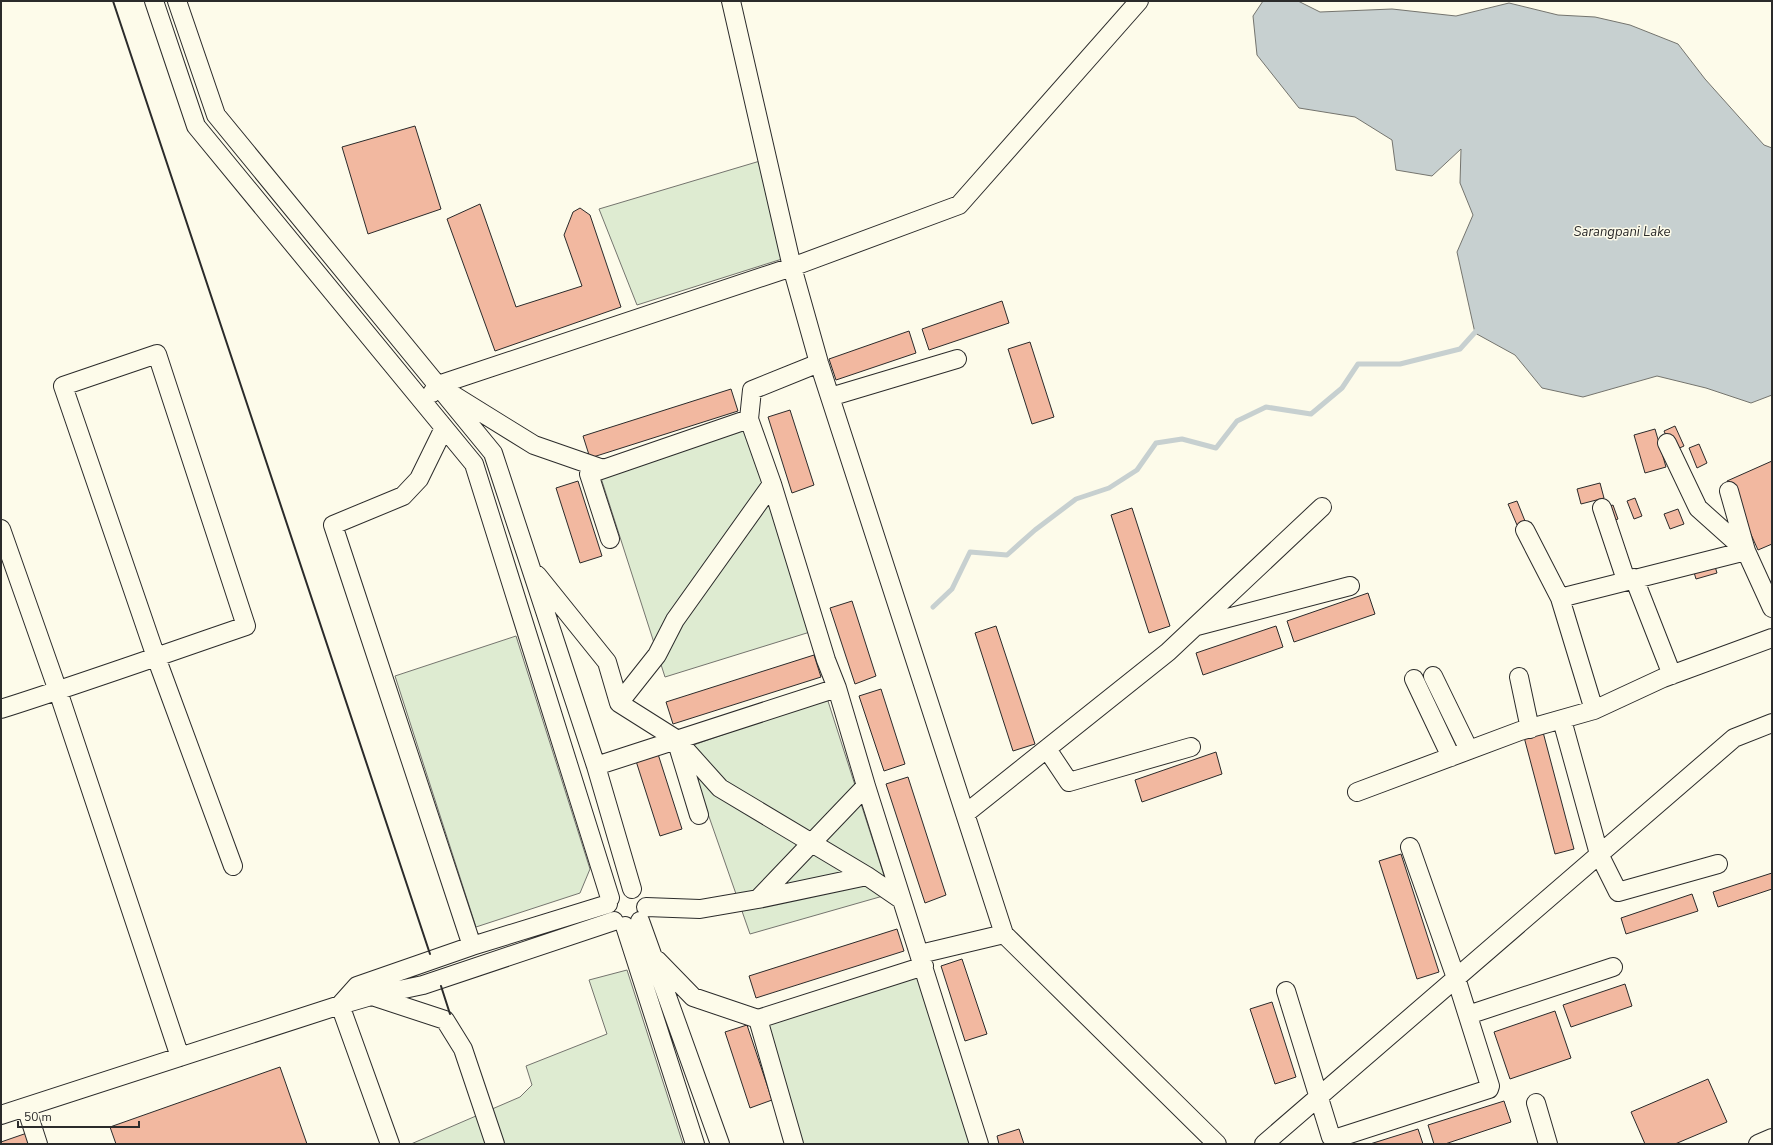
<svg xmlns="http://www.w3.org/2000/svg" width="1773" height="1145" font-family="'Nunito Sans',sans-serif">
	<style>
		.green { fill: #deebd1; stroke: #74746e }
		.water { fill: #c7d0d0; stroke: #74746e }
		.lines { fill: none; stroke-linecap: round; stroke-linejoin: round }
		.stream { stroke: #c7d0d0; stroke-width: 5 }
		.building { fill: #f2b8a0; stroke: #2b2b2b }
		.minor-casing { stroke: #2b2b2b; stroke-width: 20 }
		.minor { stroke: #fdfbea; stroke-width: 18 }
		.wall { stroke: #2b2b2b; stroke-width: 2 }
		.labels { text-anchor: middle; stroke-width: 3; stroke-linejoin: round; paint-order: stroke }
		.water-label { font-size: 13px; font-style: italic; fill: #2b2b2b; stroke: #fdfbea }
	</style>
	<rect width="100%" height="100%" fill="#fdfbea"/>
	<path class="green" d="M760 161 782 259 637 305 599 209Z
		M745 428 810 632 665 677 601 478Z
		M516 636 590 869 580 893 476 927 395 676Z
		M827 698 890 894 750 934 685 748Z
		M627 970 683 1144H411L520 1097 532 1085 526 1066 607 1034 589 980Z
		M916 973 973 1144H803L765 1025Z"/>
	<path class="water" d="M1263 1H1298L1320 12 1392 9 1456 16 1509 3 1558 15 1595 17 1630 25 1678 44 1705 79 1764 145 1772 148V395L1751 403 1706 388 1657 376 1583 397 1542 388 1515 355 1475 333 1457 252 1473 215 1460 183 1461 149 1432 176 1396 170 1392 140 1355 117 1299 108 1257 55 1253 16Z"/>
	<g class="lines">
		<path class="stream" d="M933 607 952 589 970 552 1007 555 1035 530 1076 499 1109 488 1137 470 1156 443 1182 439 1216 448 1237 421 1266 407 1311 414 1342 388 1358 364H1400L1460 349 1478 329"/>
	</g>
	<path class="building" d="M415 126 441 209 368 234 342 147Z
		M480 204 516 307 582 286 564 235 573 212 580 208 590 215 621 307 495 351 447 219Z
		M1002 301 1009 323 929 350 922 329Z
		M909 331 916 353 836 380 829 359Z
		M1030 342 1054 417 1032 424 1008 349Z
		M731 389 738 411 590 458 583 436Z
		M790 410 814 485 792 493 768 417Z
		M1675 426 1684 446 1673 451 1664 431Z
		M1655 429 1666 467 1645 473 1634 435Z
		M1699 444 1707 463 1697 468 1689 448Z
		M1772 461V544L1758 550 1727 481Z
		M578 481 602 556 580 563 556 488Z
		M1600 483 1604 498 1581 504 1577 489Z
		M1635 498 1642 516 1634 519 1627 501Z
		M1517 501 1525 521 1517 525 1508 504Z
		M1613 505 1618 519 1613 521 1608 507Z
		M1132 508 1170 626 1149 633 1111 515Z
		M1678 509 1684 524 1670 529 1664 514Z
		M1714 563 1717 573 1696 579 1693 569Z
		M1368 593 1375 614 1294 642 1287 621Z
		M852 601 876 676 855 684 830 608Z
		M996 626 1035 744 1013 751 975 633Z
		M1276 626 1283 647 1203 675 1196 653Z
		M814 655 821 677 673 724 666 702Z
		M881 689 905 764 884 771 859 696Z
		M1543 732 1574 849 1555 854 1524 737Z
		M1216 752 1222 774 1142 802 1135 780Z
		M658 754 682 829 660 836 636 761Z
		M908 777 946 895 925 903 886 784Z
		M1401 854 1439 972 1417 979 1379 861Z
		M1772 873V889L1718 907 1713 892Z
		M1692 894 1698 911 1626 934 1621 918Z
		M897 929 904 951 756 998 749 976Z
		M962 959 987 1034 965 1041 941 966Z
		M1625 984 1632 1006 1571 1027 1563 1005Z
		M1272 1002 1296 1077 1275 1084 1250 1009Z
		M1555 1011 1571 1058 1510 1079 1494 1032Z
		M747 1025 772 1100 750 1108 725 1032Z
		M280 1067 307 1144H116L110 1127Z
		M1708 1079 1727 1122 1675 1144H1645L1631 1112Z
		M1504 1101 1511 1122 1445 1144H1434L1428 1125Z
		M1019 1129 1024 1144H999L997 1136Z
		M1418 1129 1423 1144H1370Z
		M27 1133 31 1144H1V1142Z"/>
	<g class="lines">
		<defs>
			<path id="minor" d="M154 1 196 126 474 464 610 898
				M177 1 216 115 493 453 596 766 632 889
				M731 1 792 267 819 363 1004 934 1217 1144
				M819 363 752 390 749 419 772 484 826 660 837 688 866 786 979 1144
				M432 393 438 385 792 267 959 205 1139 1
				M450 393 534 445 603 469
				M830 397 957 359
				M444 428 419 479 403 496 333 525 472 946
				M1667 443 1698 508 1746 551 1772 608
				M1602 508 1626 580
				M1 529 58 691 180 1057
				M1525 530 1560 598
				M610 539 589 474 749 419
				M537 575 607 662 619 703 676 739 720 788 867 876 902 900
				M1634 578 1672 675
				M1197 626 1350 586
				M1433 676 1469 750
				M1519 677 1530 729
				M1414 679 1451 757
				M619 703 657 655 675 620 772 484
				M1 709C83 683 164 654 246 626L157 354 63 386 156 657 233 866
				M1594 710 1663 678 1772 638
				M1562 720 1599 854 1618 892 1718 864
				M678 746 699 815
				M1047 749 1069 782 1191 747
				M596 766 837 688
				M1357 792 1520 731 1594 710 1560 598 1746 551 1729 491
				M965 814 1168 652 1322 507
				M758 899 866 786
				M646 907 700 909 758 899 867 876
				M640 921 720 1144
				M625 926 695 1144
				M920 954 1004 934
				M657 960 693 997 758 1019
				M1286 991 1331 1137 1334 1139 1489 1089 1490 1086 1456 978 1410 847
				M372 996 445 1020 463 1049 495 1144
				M340 1005 357 986 472 946 608 904
				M340 1005 390 1144
				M1468 1015 1613 967
				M1536 1103 1548 1144
				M26 1107 38 1144
				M1 1115 340 1005 371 996 423 985 614 921
				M794 1144 758 1019 924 966
				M1264 1144 1734 738 1772 723
				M1758 1144 1772 1138"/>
		</defs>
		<use href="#minor" class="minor-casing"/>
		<use href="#minor" class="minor"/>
		<path class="wall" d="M113 1 430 954
			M441 986 450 1014"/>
	</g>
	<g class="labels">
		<g class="water-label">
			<text x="1622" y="236">Sarangpani Lake</text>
		</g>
	</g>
	<rect width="1773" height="1145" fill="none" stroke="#2b2b2b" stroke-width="4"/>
	<path d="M18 1121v6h121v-6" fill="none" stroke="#2b2b2b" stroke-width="2"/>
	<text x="24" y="1121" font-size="12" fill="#2b2b2b" stroke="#fdfbea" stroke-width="3" paint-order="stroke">50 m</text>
</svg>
